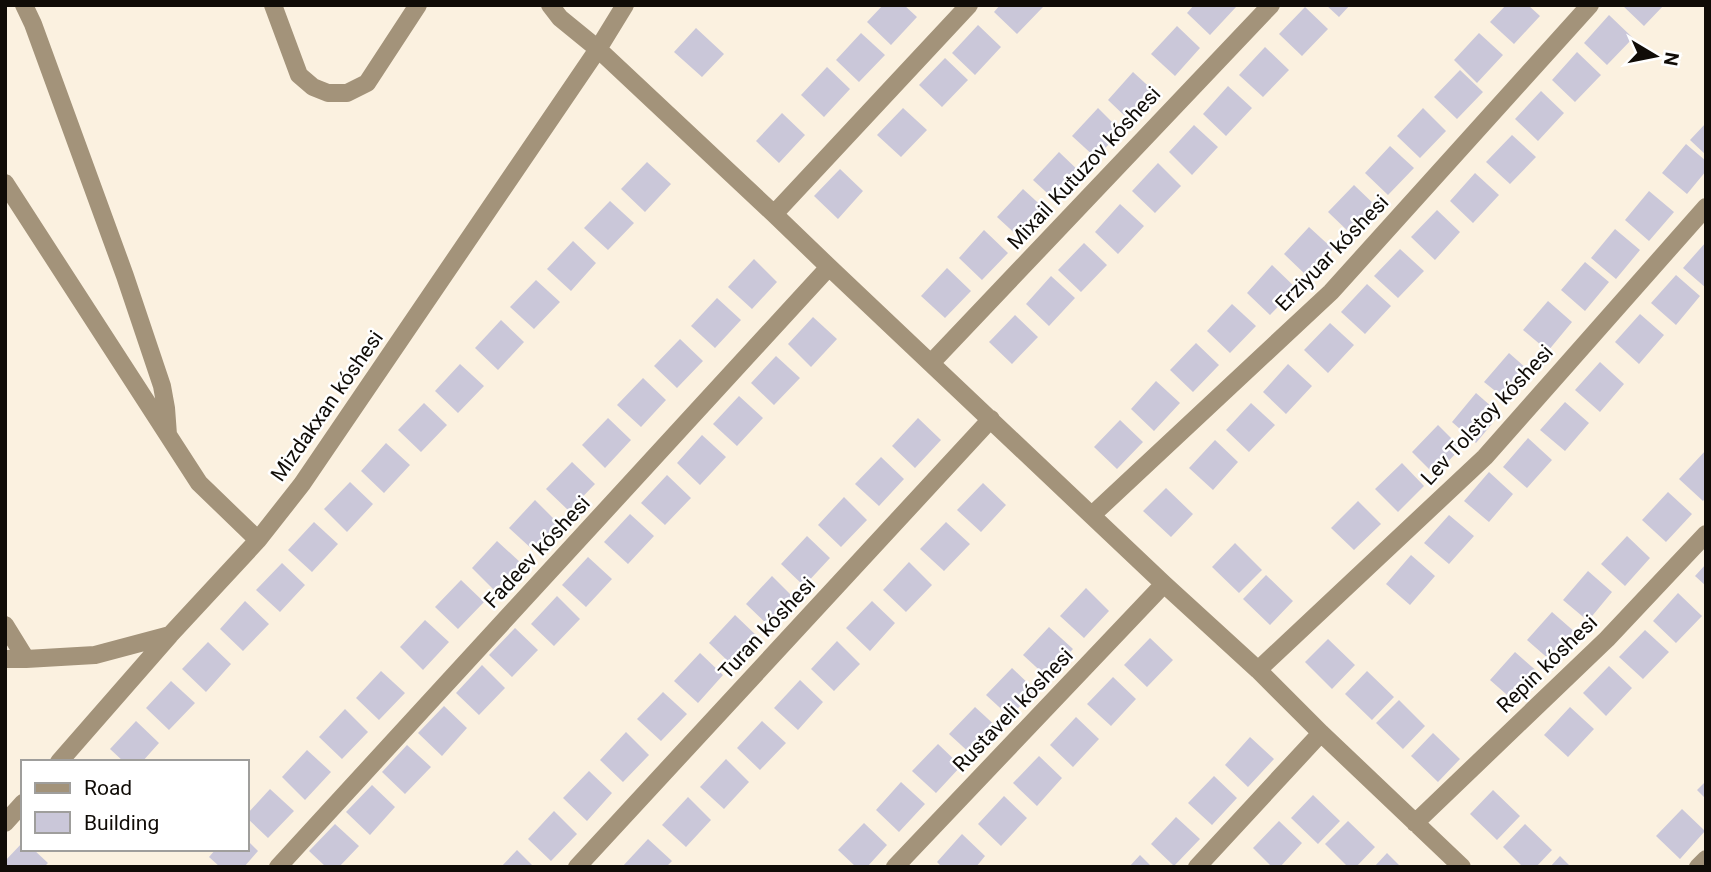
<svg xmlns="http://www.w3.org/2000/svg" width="1711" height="872" font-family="Roboto,sans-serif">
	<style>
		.building { fill: #cac7d9 }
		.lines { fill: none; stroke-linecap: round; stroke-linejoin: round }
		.minor { stroke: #a3937a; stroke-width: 18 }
		.labels { text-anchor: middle; stroke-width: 5; stroke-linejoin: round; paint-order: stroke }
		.street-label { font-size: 21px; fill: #100c07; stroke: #fff }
	</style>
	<rect width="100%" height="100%" fill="#fbf1e0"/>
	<path class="building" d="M883 5H904L917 17 891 45 867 22Z
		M1000 5H1042L1043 7 1017 34 994 12Z
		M1194 5H1234L1236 7 1210 35 1187 13Z
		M1326 5H1350L1339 17Z
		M1506 5H1528L1540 16 1514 44 1490 22Z
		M1622 5H1664L1644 26Z
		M1305 7 1328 29 1302 56 1279 34Z
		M1609 15 1633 38 1607 65 1584 43Z
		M978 25 1001 47 975 75 952 53Z
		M1177 26 1200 48 1175 76 1151 54Z
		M696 28 724 54 702 77 674 52Z
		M861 33 885 55 859 82 836 60Z
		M1479 33 1503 55 1477 83 1454 60Z
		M1265 47 1289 70 1263 97 1239 75Z
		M1577 52 1601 75 1575 102 1552 80Z
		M945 58 968 80 942 107 919 85Z
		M827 67 850 89 824 117 801 95Z
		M1460 70 1483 92 1457 119 1434 97Z
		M1133 72 1157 94 1131 122 1108 100Z
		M1228 86 1252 108 1226 136 1203 114Z
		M1541 91 1564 113 1538 141 1515 119Z
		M903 108 927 130 901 157 877 135Z
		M1098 108 1121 131 1096 158 1072 136Z
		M1423 108 1446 131 1420 158 1397 136Z
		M782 113 805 135 779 163 756 141Z
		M1706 123V155L1690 140Z
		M1194 125 1218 147 1192 175 1169 152Z
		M1512 135 1536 157 1510 184 1486 162Z
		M1686 144 1706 161V171L1687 194 1662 173Z
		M1390 146 1414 168 1388 195 1365 173Z
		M1059 152 1082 174 1057 202 1033 180Z
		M647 162 671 184 645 212 621 189Z
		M1158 163 1181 186 1155 213 1132 191Z
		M840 169 863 191 838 219 814 196Z
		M1475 173 1499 195 1473 223 1450 201Z
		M1354 185 1377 207 1351 234 1328 212Z
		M1023 189 1047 211 1021 239 997 217Z
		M1649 191 1674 212 1649 241 1625 220Z
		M610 201 634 223 608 250 584 228Z
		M1120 204 1144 226 1118 254 1095 232Z
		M1437 210 1460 232 1435 260 1411 237Z
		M1309 227 1333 249 1307 276 1284 254Z
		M1615 229 1640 250 1616 279 1591 258Z
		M984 230 1008 253 982 280 959 258Z
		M573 241 596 263 571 291 547 269Z
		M1706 242V288L1683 268Z
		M1084 243 1107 265 1081 292 1058 270Z
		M1400 249 1424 271 1398 298 1374 276Z
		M754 259 777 282 752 309 728 287Z
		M1585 262 1609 282 1585 311 1561 290Z
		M1272 265 1296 288 1270 315 1247 293Z
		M947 268 971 291 945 318 921 296Z
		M1676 275 1700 296 1676 325 1651 303Z
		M1051 276 1075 298 1049 326 1026 304Z
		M536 280 560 302 534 329 510 307Z
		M1367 284 1391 306 1365 334 1341 312Z
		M717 298 741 320 715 348 691 326Z
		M1548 301 1572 322 1548 351 1523 330Z
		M1232 304 1256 326 1230 353 1207 331Z
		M1640 314 1664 335 1639 364 1615 342Z
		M1015 315 1038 337 1012 364 989 342Z
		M813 317 837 339 811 367 788 344Z
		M501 320 524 342 498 370 475 348Z
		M1330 323 1354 345 1328 373 1304 350Z
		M680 339 703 361 677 388 654 366Z
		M1196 343 1219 365 1193 392 1170 370Z
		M1509 353 1533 374 1509 402 1484 382Z
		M776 356 800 378 774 405 751 383Z
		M1600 362 1624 384 1600 412 1575 390Z
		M460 364 484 386 458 413 435 391Z
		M1288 364 1312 386 1286 414 1263 392Z
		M643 378 666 400 641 427 617 405Z
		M1156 381 1180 403 1154 431 1131 409Z
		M1476 393 1500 414 1476 443 1452 422Z
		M739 396 763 418 737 446 713 424Z
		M1565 402 1589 423 1565 451 1540 430Z
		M424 403 447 425 421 452 398 430Z
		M1251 403 1275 425 1249 452 1226 430Z
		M608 418 631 440 605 468 582 445Z
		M918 418 941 440 915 468 892 446Z
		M1120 420 1143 442 1117 469 1094 447Z
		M1438 425 1461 448 1435 475 1412 452Z
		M702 435 726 457 700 485 677 463Z
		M1528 438 1552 460 1527 488 1503 467Z
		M1215 440 1238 462 1213 490 1189 468Z
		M386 443 410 465 384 493 361 471Z
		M1706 450V497L1703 501 1679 479Z
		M881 457 904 479 879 506 855 484Z
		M572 462 595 484 569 511 546 489Z
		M1402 463 1424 486 1398 512 1375 489Z
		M1489 472 1513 494 1489 522 1464 501Z
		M667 475 691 498 665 525 641 503Z
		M350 482 373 504 347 532 324 509Z
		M983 483 1006 505 981 532 957 510Z
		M1166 488 1193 514 1171 537 1143 511Z
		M1668 492 1692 514 1666 542 1642 520Z
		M844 497 867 520 841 547 818 525Z
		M535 500 558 523 533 550 509 528Z
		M1358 501 1381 524 1354 550 1331 528Z
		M630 514 654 536 628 564 604 542Z
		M1449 515 1474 536 1449 564 1424 543Z
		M314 522 338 544 312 572 288 550Z
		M946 522 970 544 944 571 920 549Z
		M807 536 830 558 804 586 781 564Z
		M1627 536 1650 558 1625 586 1601 564Z
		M497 541 521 563 495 591 472 568Z
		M1235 543 1262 570 1239 593 1212 567Z
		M1411 555 1435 576 1410 605 1386 584Z
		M588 557 612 579 586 607 562 585Z
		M909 562 932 585 906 612 883 590Z
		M282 563 305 585 280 612 256 590Z
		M1706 564V586L1695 576Z
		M1588 571 1612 592 1588 621 1563 600Z
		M1266 575 1293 601 1270 625 1243 599Z
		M772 576 795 599 769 626 746 604Z
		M461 580 484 602 458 629 435 607Z
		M1086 588 1109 611 1084 638 1060 616Z
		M1678 593 1702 616 1676 643 1653 621Z
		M557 596 580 619 554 646 531 624Z
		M245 601 269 624 243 651 220 629Z
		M872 601 895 623 870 651 846 628Z
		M1552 612 1576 633 1551 661 1527 640Z
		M735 615 758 637 732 665 709 643Z
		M425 620 449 642 423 670 400 647Z
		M1049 627 1073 649 1047 677 1023 655Z
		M515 628 538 650 512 677 489 655Z
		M1645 630 1669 652 1643 679 1619 657Z
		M1150 638 1173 660 1147 687 1124 665Z
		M1328 639 1355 665 1332 689 1305 662Z
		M837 641 860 664 834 691 811 669Z
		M208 642 231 664 206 692 182 669Z
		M1515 652 1539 673 1514 701 1490 680Z
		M700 653 723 675 698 703 674 681Z
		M482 665 505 688 479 715 456 693Z
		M1609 666 1632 688 1606 716 1583 693Z
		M1012 668 1035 690 1010 717 986 695Z
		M381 671 405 693 379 720 356 698Z
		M1367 671 1394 697 1372 720 1345 694Z
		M1113 677 1136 699 1111 726 1087 704Z
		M800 680 823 702 798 730 774 708Z
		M171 681 195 703 169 730 146 708Z
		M663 692 687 714 661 741 637 719Z
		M1399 700 1425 726 1403 749 1376 723Z
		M444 706 467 728 442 756 418 733Z
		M975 707 999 729 973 756 949 734Z
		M1570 707 1594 729 1568 757 1544 735Z
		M345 709 368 732 342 759 319 737Z
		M1076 717 1099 739 1073 767 1050 745Z
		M136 721 159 743 142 762H124L110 749Z
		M762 721 786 743 760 770 737 748Z
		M626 732 649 755 623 782 600 760Z
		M1433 733 1460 759 1438 782 1411 756Z
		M1250 737 1274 759 1248 787 1225 765Z
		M938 744 961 766 936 793 912 771Z
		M407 745 431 767 405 794 382 772Z
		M307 750 331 772 305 800 282 777Z
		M1039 756 1062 778 1037 806 1013 783Z
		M726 759 749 782 724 809 700 787Z
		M589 771 612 793 587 821 563 798Z
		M1214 776 1237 798 1212 825 1188 803Z
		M1706 781V799L1697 790Z
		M901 782 925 804 899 832 876 810Z
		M372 785 395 807 370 835 346 812Z
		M270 789 294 811 268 838 247 818V814Z
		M1493 790 1520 816 1497 840 1470 814Z
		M1313 795 1340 821 1318 844 1291 818Z
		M1004 796 1027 818 1001 846 978 824Z
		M688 797 711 820 686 847 662 825Z
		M1682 809 1705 831 1680 859 1656 836Z
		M554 811 577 834 551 861 528 839Z
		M1176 817 1200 839 1174 866 1151 844Z
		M1279 821 1302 843 1280 867H1272L1253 848Z
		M1348 821 1375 847 1356 867H1348L1325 844Z
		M864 823 887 845 867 867H856L838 850Z
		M335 824 359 846 339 867H326L309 851Z
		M1525 824 1552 850 1536 867H1523L1503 847Z
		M962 834 985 856 976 867H942L937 862Z
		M648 839 672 861 666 867H622Z
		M247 840 258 851 244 867H220L209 857 216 849H247Z
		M23 842V849H33L48 863 44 867H5V861Z
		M517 850 534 867H501Z
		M1387 853 1401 867H1374Z
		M1140 855 1152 867H1129Z
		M1560 856 1571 867H1550Z"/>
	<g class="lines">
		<path class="minor" d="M24 5 33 24 125 276 162 386 166 408 168 435
			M273 5 299 75 313 87 328 93H347L367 83 418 5
			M550 5 560 18 598 49 774 214 829 267 1164 584 1258 670 1321 733 1462 867
			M5 183 199 483 258 540
			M774 214 969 5
			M931 363 1271 5
			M1092 515 1331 292 1590 5
			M5 625 26 659
			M5 659H26L95 655 170 635
			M1258 670 1485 457 1706 207
			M59 762 170 635 258 540 302 484 598 49 625 5
			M5 823 23 803
			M1415 823 1607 639 1706 534
			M278 867 829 267
			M577 867 991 419
			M895 867 1164 584
			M1197 867 1321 733
			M1698 867 1706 859"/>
	</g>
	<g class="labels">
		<g class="street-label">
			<text transform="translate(1084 168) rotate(-47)" y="7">Mixail Kutuzov kóshesi</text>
			<text transform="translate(1332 253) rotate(-46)" y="7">Erziyuar kóshesi</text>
			<text transform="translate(327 406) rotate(-55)" y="7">Mizdakxan kóshesi</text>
			<text transform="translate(1487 415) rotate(-47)" y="7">Lev Tolstoy kóshesi</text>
			<text transform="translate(537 552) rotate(-47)" y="7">Fadeev kóshesi</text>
			<text transform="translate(767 628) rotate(-47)" y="7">Turan kóshesi</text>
			<text transform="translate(1547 664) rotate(-44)" y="7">Repin kóshesi</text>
			<text transform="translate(1013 710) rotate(-46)" y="7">Rustaveli kóshesi</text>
		</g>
	</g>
	<rect width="1711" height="872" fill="none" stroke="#100c07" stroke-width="14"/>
	<rect x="21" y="760" width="228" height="91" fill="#ffffff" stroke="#9f9e9c" stroke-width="2"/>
	<rect x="35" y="783" width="35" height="10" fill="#a3937a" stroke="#9f9e9c" stroke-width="2"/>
	<text x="84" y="795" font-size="21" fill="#100c07">Road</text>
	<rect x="35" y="812" width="35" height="21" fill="#cac7d9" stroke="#9f9e9c" stroke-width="2"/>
	<text x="84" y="830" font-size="21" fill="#100c07">Building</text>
	<g transform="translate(1655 56) rotate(100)" stroke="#ffffff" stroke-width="5" paint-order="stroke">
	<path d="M0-5L12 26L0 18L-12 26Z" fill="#100c07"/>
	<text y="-10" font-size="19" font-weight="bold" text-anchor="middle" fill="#100c07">N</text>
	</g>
</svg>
